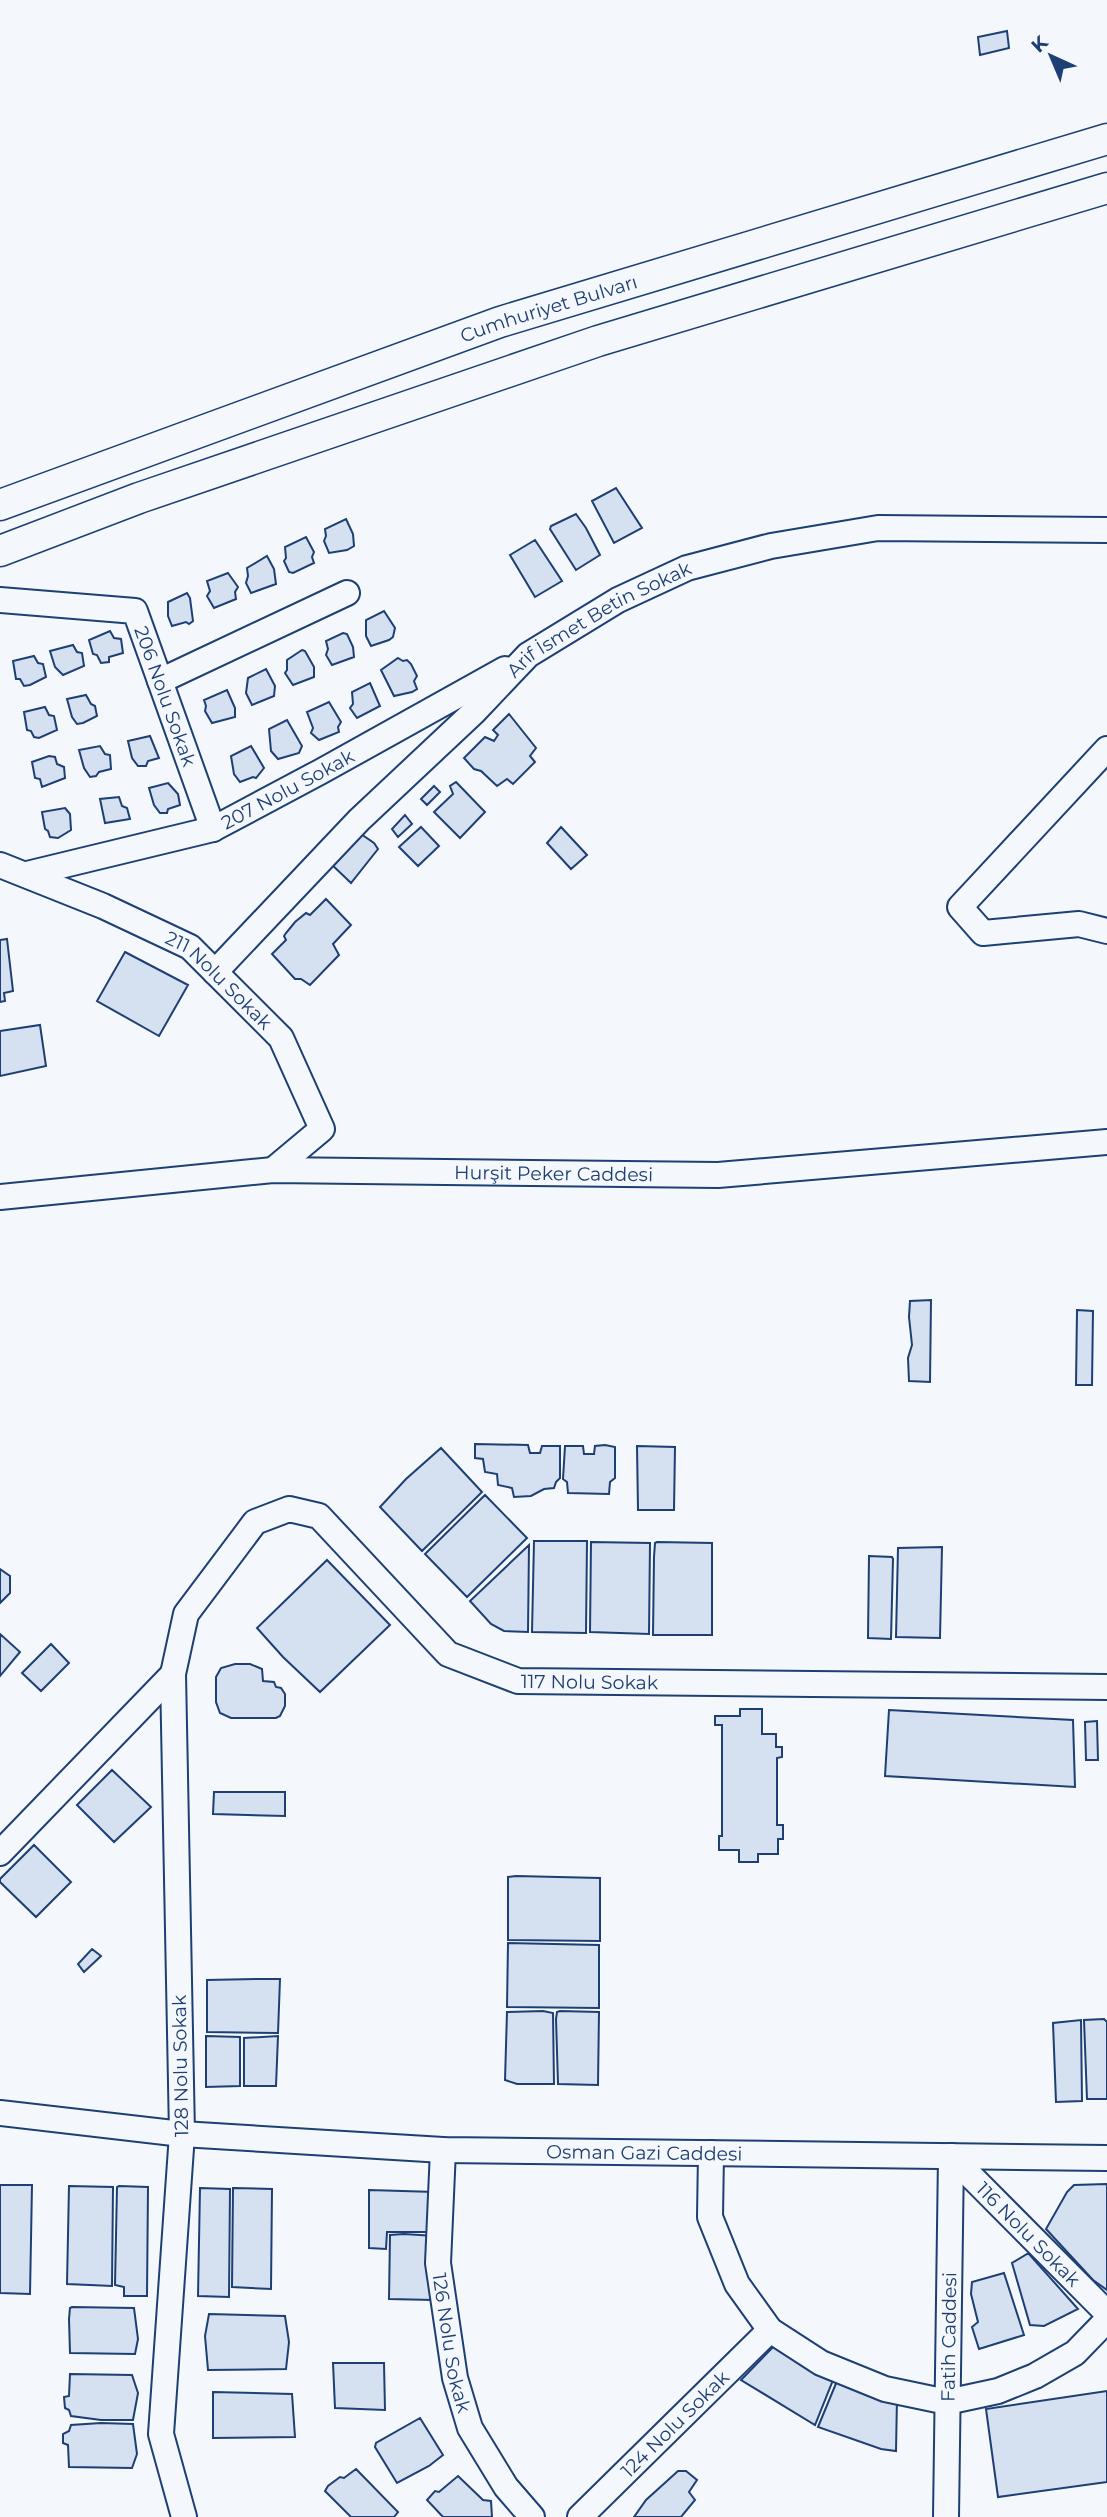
<svg xmlns="http://www.w3.org/2000/svg" width="1107" height="2517" font-family="Montserrat,sans-serif">
	<style>
		.building { fill: #d5e0f0; stroke: #1d3f73; stroke-width: 2 }
		.lines { fill: none; stroke-linecap: round; stroke-linejoin: round }
		.minor-casing { stroke: #1d3f73; stroke-width: 28 }
		.major-casing { stroke: #1d3f73; stroke-width: 33 }
		.minor { stroke: #f4f7fb; stroke-width: 24 }
		.major { stroke: #f4f7fb; stroke-width: 30 }
		.labels { text-anchor: middle; stroke-width: 5; stroke-linejoin: round; paint-order: stroke }
		.street-label { font-size: 19px; fill: #1d3f73; stroke: #f4f7fb }
	</style>
	<rect width="100%" height="100%" fill="#f4f7fb"/>
	<path class="building" d="M1007 31 1009 48 980 55 978 37Z
		M616 488 642 528 614 543 592 501Z
		M576 514 586 528 600 555 576 570 550 529 551 526Z
		M346 519 353 534 354 546 347 550 329 553 324 541 326 536 325 529Z
		M306 537 314 552 312 557 314 563 293 573 289 572 284 561 286 558 285 547Z
		M535 540 562 581 535 597 510 555Z
		M267 556 274 569 276 584 251 593 246 583 248 576 247 568Z
		M228 573 238 587 235 592 236 599 214 608 207 596 210 591 207 581Z
		M187 593 190 598 193 621 189 624 186 622 172 626 168 616V602Z
		M384 611 395 628 393 637 389 640 371 646 366 636V620Z
		M110 631 114 638 121 639 123 653 109 657V662L101 663 97 655 93 654 89 640Z
		M343 633 347 634 353 647 354 657 332 665 326 655 328 649 326 641Z
		M73 645 77 652 82 653 84 666 63 675 55 667 50 651Z
		M302 650 305 651 314 667V677L293 685 285 673 287 670V660Z
		M34 656 38 663 43 664 46 677 30 685 24 686 20 679H16L13 661Z
		M398 658 403 661 407 660 411 664 417 676 414 681 417 689 412 692 394 696 381 670Z
		M266 669 275 686 274 696 252 705 246 693 248 678Z
		M370 683 380 706 357 718 350 708 353 704 352 692Z
		M227 690 235 708V717L212 723 205 711 206 706 204 700Z
		M86 695 91 704 95 706 97 716 83 723 77 724 72 717 67 699Z
		M329 702 341 722 338 727 339 732 319 740 311 733 313 728 307 712Z
		M45 707 49 715 54 716 57 730 39 738 34 737 31 731 27 730 24 712Z
		M509 714 536 748 530 756 535 762 513 784 507 779 497 786 481 771 474 769 464 758 485 737 494 741 498 735 493 730Z
		M287 720 302 746 299 753 278 759 271 751 269 729Z
		M150 736 159 758 148 761 146 766H138L132 758 128 741Z
		M100 746 105 754 110 755 111 769 99 772 96 776 90 777 84 768 79 750Z
		M251 746 264 768 256 778 253 777 240 782 234 774 231 756Z
		M49 756 55 757 57 764 64 767 65 778 42 787 40 779 35 778 32 762Z
		M456 782 485 812 460 838 434 812 453 794 450 786Z
		M168 783 178 794 180 805 168 809 167 813H160L154 805 149 788Z
		M434 786 440 792 427 805 421 799Z
		M119 797 122 806 127 808 130 819 105 823 100 799Z
		M65 808 70 814 71 830 58 838 50 837 48 831 45 829 42 812Z
		M405 815 412 824 398 837 392 829Z
		M421 827 439 846 418 866 399 847Z
		M561 827 587 855 571 869 547 843Z
		M358 832 374 843 378 849 351 883 329 862Z
		M326 899 351 925 333 944 339 955 310 985 301 979H295L272 954 286 940 284 936 286 933 295 922 306 913 310 915Z
		M7 939 13 991 4 993 5 1001 0 1002V940Z
		M125 952 188 985 159 1036 97 1001Z
		M40 1025 46 1066 0 1076V1031Z
		M931 1300 930 1382 909 1381 908 1358 912 1345 909 1317 910 1301Z
		M1077 1310 1093 1311 1092 1385H1076Z
		M475 1444 528 1445 530 1453H540L542 1446H560V1478L556 1482 554 1488 544 1489 531 1496 514 1497 512 1488 498 1485 497 1474 485 1472 483 1459 475 1458Z
		M605 1445 615 1447V1478L610 1482 609 1494 568 1493 567 1482 563 1479 565 1446H583L584 1454H594L595 1446Z
		M637 1446 675 1447 674 1510H638Z
		M441 1448 482 1492 422 1551 380 1507 406 1479Z
		M485 1495 527 1538 467 1597 425 1554Z
		M534 1541H587L586 1633 532 1632Z
		M591 1542 650 1543 649 1634 590 1632Z
		M657 1542 712 1543V1635H653L654 1557 655 1543Z
		M529 1545 528 1632 504 1631 491 1624 470 1601Z
		M942 1547 940 1638 896 1637 898 1548Z
		M869 1556 892 1557 893 1559 891 1639 868 1638Z
		M327 1560 390 1625 320 1692 283 1657 257 1628Z
		M0 1569 10 1576V1593L0 1603Z
		M0 1634 20 1652 0 1676Z
		M51 1644 69 1663 41 1691 22 1673Z
		M235 1664H250L262 1669 263 1681 274 1682 276 1687 281 1688 285 1694V1706L280 1716 276 1718H231L220 1713 216 1702V1677L221 1668Z
		M740 1709H762V1734H776V1747H782V1757L777 1758V1825H783V1839H778V1854H758V1862H739V1850H719V1836H722V1725H715V1716H740Z
		M889 1710 1073 1720 1075 1787 885 1776Z
		M1097 1721 1098 1760H1086L1085 1722Z
		M112 1770 151 1807 114 1842 77 1805Z
		M214 1792H285V1816L213 1814Z
		M34 1845 71 1882 36 1917 0 1882V1879Z
		M516 1876 600 1878V1941L508 1940V1877Z
		M508 1943 599 1945V2008L507 2007Z
		M92 1949 101 1956 84 1972 78 1964Z
		M259 1979H280L278 2033 207 2032V1980Z
		M543 2011 553 2013 554 2084H517L505 2080 507 2012Z
		M560 2011 599 2012 598 2085 558 2084 556 2019 557 2012Z
		M1104 2019 1107 2022V2099H1087L1084 2020Z
		M1081 2020 1082 2101 1056 2102 1053 2023Z
		M206 2036 240 2037V2086L206 2087Z
		M278 2036 276 2086H244V2038Z
		M1107 2184V2290L1093 2280 1046 2229 1067 2192 1074 2185Z
		M0 2185H32L30 2294 0 2293Z
		M69 2186 113 2187 112 2286 67 2284Z
		M119 2186 148 2187 147 2296H124V2287L115 2285 117 2187Z
		M200 2188 230 2189 229 2297 198 2296Z
		M233 2188 272 2189 271 2289 232 2287Z
		M369 2190 435 2192V2232H387L386 2249 369 2248Z
		M404 2234 435 2236 433 2300 389 2299 390 2235Z
		M1027 2254H1029L1078 2309 1044 2326 1030 2325 1012 2263Z
		M1004 2273 1024 2335 979 2349 972 2327 978 2322 971 2294 972 2282Z
		M72 2307 134 2308 138 2339 135 2354 70 2353 69 2319 70 2308Z
		M209 2314 285 2316 289 2342 286 2369 208 2370 205 2336Z
		M778 2342 833 2380 815 2425 741 2380Z
		M333 2363H384L385 2410 335 2408Z
		M70 2374 132 2375 138 2393 133 2420H101L71 2416 69 2410 65 2408 64 2397 69 2396Z
		M837 2381 897 2398 896 2451 881 2449 818 2427Z
		M1107 2391V2482L998 2497 986 2409Z
		M213 2392 292 2394 295 2437 213 2438Z
		M420 2418 443 2455 429 2466 397 2483 375 2447 376 2443Z
		M101 2423 133 2424 137 2454 132 2468 69 2467 68 2445 63 2443V2434L69 2431 71 2425Z
		M356 2469 398 2512 394 2517H351L325 2491 328 2486 340 2477 344 2478Z
		M678 2471H686L697 2480 689 2492 695 2500 681 2517H634L646 2500Z
		M458 2476 483 2500 491 2501 492 2517H443L427 2500 435 2491 439 2492Z"/>
	<g class="lines">
		<defs>
			<g id="minor">
				<path id="s1" d="M0 600 135 611 213 829"/>
				<path d="M160 681 347 593"/>
				<path d="M1107 749 960 907 983 933 1079 924 1107 931"/>
				<path id="s2" d="M0 865 103 906 190 947 281 1038 322 1129 273 1170"/>
				<path id="s3" d="M27 874 213 829 320 772 505 669"/>
				<path id="s4" d="M215 972 359 820 474 712 528 655 618 600 687 568 771 546 878 528 1107 530"/>
				<path id="s5" d="M0 1197 273 1170 718 1175 1107 1142"/>
				<path d="M0 1853 173 1674"/>
				<path id="s6" d="M0 2113 182 2134 443 2150 1107 2158"/>
				<path id="s7" d="M443 2150 438 2263 455 2378 470 2428 506 2487 532 2517"/>
				<path d="M711 2153 710 2217 737 2284 770 2330 821 2363 885 2389 947 2402 998 2391 1035 2376 1075 2353 1107 2320"/>
				<path id="s8" d="M951 2156 1107 2313"/>
				<path id="s9" d="M184 2517 161 2434 182 2134 173 1674 186 1614 255 1522 289 1509 319 1516 448 1654 518 1681 1107 1687"/>
				<path id="s10" d="M580 2517 770 2330"/>
				<path id="s11" d="M946 2517 951 2156"/>
			</g>
			<g id="major">
				<path id="s12" d="M0 505 500 322 1107 139"/>
				<path d="M0 551 139 498 598 341 1107 188"/>
			</g>
		</defs>
		<use href="#minor" class="minor-casing"/>
		<use href="#major" class="major-casing"/>
		<use href="#minor" class="minor"/>
		<use href="#major" class="major"/>
	</g>
	<g class="labels">
		<g class="street-label">
			<text dy="7" stroke="none"><textPath href="#s12" startOffset="583">Cumhuriyet Bulvarı</textPath></text>
			<text dy="7" stroke="none"><textPath href="#s4" startOffset="525">Arif İsmet Betin Sokak</textPath></text>
			<text dy="7" stroke="none"><textPath href="#s1" startOffset="226">206 Nolu Sokak</textPath></text>
			<text dy="7" stroke="none"><textPath href="#s3" startOffset="276">207 Nolu Sokak</textPath></text>
			<text dy="7" stroke="none"><textPath href="#s2" startOffset="250">211 Nolu Sokak</textPath></text>
			<text dy="7" stroke="none"><textPath href="#s5" startOffset="555">Hurşit Peker Caddesi</textPath></text>
			<text dy="7" stroke="none"><textPath href="#s9" startOffset="1426">117 Nolu Sokak</textPath></text>
			<text transform="translate(180 2066) rotate(-91)" y="7">128 Nolu Sokak</text>
			<text dy="7" stroke="none"><textPath href="#s6" startOffset="646">Osman Gazi Caddesi</textPath></text>
			<text dy="7" stroke="none"><textPath href="#s8" startOffset="110">116 Nolu Sokak</textPath></text>
			<text dy="7" stroke="none"><textPath href="#s11" startOffset="180">Fatih Caddesi</textPath></text>
			<text dy="7" stroke="none"><textPath href="#s7" startOffset="194">126 Nolu Sokak</textPath></text>
			<text dy="7" stroke="none"><textPath href="#s10" startOffset="133">124 Nolu Sokak</textPath></text>
		</g>
	</g>
	<g transform="translate(1051 56) rotate(316)" stroke="#f4f7fb" stroke-width="5" paint-order="stroke">
	<path d="M0-5L12 26L0 18L-12 26Z" fill="#1d3f73"/>
	<text y="-10" font-size="19" font-weight="bold" text-anchor="middle" fill="#1d3f73">K</text>
	</g>
</svg>
